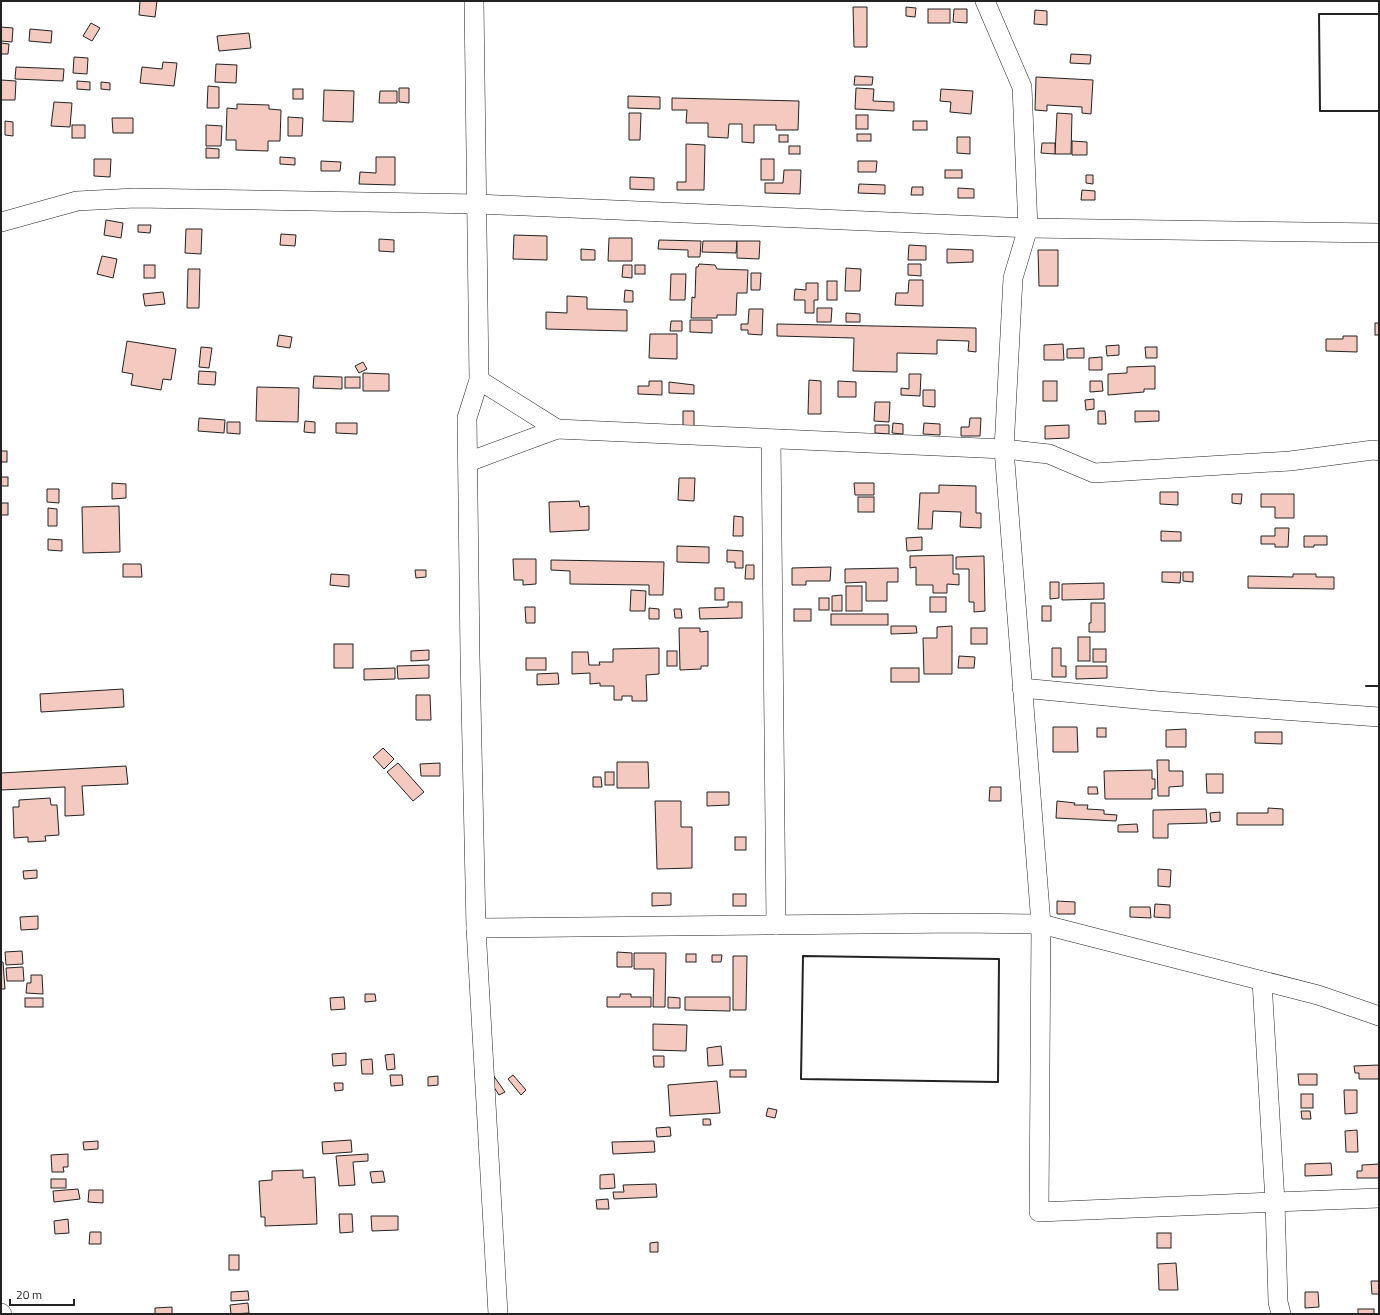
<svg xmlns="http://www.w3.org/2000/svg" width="1380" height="1315" viewBox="0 0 1380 1315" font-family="'Titillium Web',sans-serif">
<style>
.building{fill:#f3c9c0;stroke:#222}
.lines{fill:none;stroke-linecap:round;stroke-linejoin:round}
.minor-casing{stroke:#222;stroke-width:20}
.minor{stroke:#fff;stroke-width:19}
.wall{stroke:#222;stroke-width:2}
</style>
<rect width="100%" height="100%" fill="#fff"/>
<g class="building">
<path d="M140,1h17l-2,16 -16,-2z"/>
<path d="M853,7h14v40h-13z"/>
<path d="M906,7l10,1 -1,9 -9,-1z"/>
<rect x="928" y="9" width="22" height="14"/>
<path d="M954,9h13v14l-14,-1z"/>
<path d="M1035,10l12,1v14l-13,-1z"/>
<path d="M91,23l9,5 -8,13 -9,-5z"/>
<path d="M1,27l12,1 -1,14 -11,-1z"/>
<path d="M30,29l22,2 -1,12 -22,-2z"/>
<path d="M249,33l2,15 -32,3 -2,-15z"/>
<path d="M1,43l8,1 -1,10h-7z"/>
<path d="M1071,54l20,1 -1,9 -20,-1z"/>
<path d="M74,57l14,1 -1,16 -14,-1z"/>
<path d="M163,62l14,1 -3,23 -34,-3 2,-16 20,2z"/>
<path d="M216,64l21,1 -1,18 -21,-1z"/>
<path d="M16,67l48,2 -1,12 -48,-2z"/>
<path d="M855,76l18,1 -1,8h-18z"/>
<path d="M1036,77l57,3 -2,34 -9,-1v-6l-35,-2v6l-12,-1z"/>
<path d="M1,80l15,1 -1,19h-14z"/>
<path d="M77,81l13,1v8l-13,-1z"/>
<path d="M101,82l9,1v7l-9,-1z"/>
<path d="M208,86l11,1v21h-12z"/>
<path d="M399,88h10v15l-10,-1z"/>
<path d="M856,88l18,1 -1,12 21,1v9l-39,-2z"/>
<rect x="293" y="89" width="10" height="10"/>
<path d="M941,89l32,2 -2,23 -21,-2 1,-10 -11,-1z"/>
<path d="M324,90l30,1 -1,31 -30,-1z"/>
<path d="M380,91h17v12h-18z"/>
<path d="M628,96l32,1v12l-32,-1z"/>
<path d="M672,98l127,3 -1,29h-22v-5h-22v18l-12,-1v-18h-13l-1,14 -20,-1v-14h-22l1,-13h-15z"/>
<path d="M54,102l18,1 -2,24 -19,-1z"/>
<path d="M237,104l32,1v4l12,1 -1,31h-12v10l-32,-1v-10h-10l1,-32 10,1z"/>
<path d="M629,113h12l-1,27h-11z"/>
<path d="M1057,113l15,1 -1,40h-16z"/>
<rect x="856" y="115" width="12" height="14"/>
<path d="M288,117l15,1 -1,18h-14z"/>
<path d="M112,118h21v15h-20z"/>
<path d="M5,121l8,1v14l-8,-1z"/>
<rect x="913" y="121" width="14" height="9"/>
<rect x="72" y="125" width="13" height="13"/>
<path d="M206,125l16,1 -1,20h-15z"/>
<rect x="857" y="134" width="14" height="7"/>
<rect x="779" y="135" width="9" height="7"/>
<path d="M957,137h13v17l-13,-1z"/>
<path d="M1072,141l15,1v13h-15z"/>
<path d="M1042,143h13v11l-14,-1z"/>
<path d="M686,144l19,1 -1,45h-27v-8h9z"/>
<rect x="789" y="146" width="11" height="8"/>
<path d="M206,148l13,1v9h-13z"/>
<path d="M280,157l15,1v7l-15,-1z"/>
<path d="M376,157h19v28l-36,-1 1,-12 16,1z"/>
<path d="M94,159h17l-1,18 -16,-1z"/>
<rect x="761" y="159" width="13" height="21"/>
<path d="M321,161l20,1 -1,9h-19z"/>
<path d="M858,161h19l-1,11h-18z"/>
<path d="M784,170h17l-1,24 -35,-1v-10h18z"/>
<rect x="945" y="170" width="17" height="8"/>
<path d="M1086,175h7v9l-7,-1z"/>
<path d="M630,177l24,1v12l-24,-1z"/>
<path d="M859,184l26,1v9l-27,-1z"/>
<path d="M912,187h11v8h-12z"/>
<path d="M958,188l16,1v9h-16z"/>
<path d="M1082,190l13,1v9h-14z"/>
<path d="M106,220l17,3 -2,15 -17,-3z"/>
<path d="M138,225h13l-1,8 -12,-1z"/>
<path d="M186,229h16l-1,25 -16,-1z"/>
<path d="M281,234l15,1 -1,11 -15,-1z"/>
<path d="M514,235l33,1v24l-34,-1z"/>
<path d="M609,238h23v23h-24z"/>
<path d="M379,239l15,1v12l-15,-1z"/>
<path d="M659,240l42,1 -1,16h-12v-7l-30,-1z"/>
<path d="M703,241h34l-1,12 -34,-1z"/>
<path d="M737,241h23l-1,18 -22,-1z"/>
<path d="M909,245l17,1v14h-18z"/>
<path d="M581,249l14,1v10h-14z"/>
<path d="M947,249l26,1v12l-26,1z"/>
<path d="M1038,250h20v36h-19z"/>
<path d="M102,256l15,3 -4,19 -16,-4z"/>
<path d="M699,264l16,1 2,4 31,1 -1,23h-10l-1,22h-19v3h-26l1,-21 3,1 1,-31h2z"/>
<path d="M908,264h13v12l-13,-1z"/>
<rect x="144" y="265" width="11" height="13"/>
<path d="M623,265h9v13l-10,-1z"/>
<rect x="635" y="265" width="10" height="9"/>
<path d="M846,268l15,1 -1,22h-15z"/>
<path d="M188,269h12l-1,39h-12z"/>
<path d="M751,273h10l-1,17h-9z"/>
<path d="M671,274h15l-1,26h-15z"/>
<path d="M909,280h14v26l-28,-1 1,-12h12z"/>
<rect x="827" y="281" width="10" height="19"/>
<path d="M806,283h12v17h-4v13h-9v-13h-11l1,-11 11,1z"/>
<path d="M625,290l8,1v11h-9z"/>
<path d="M163,292l2,12 -20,2 -2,-12z"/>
<path d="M567,296l20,1v12l40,1v21l-81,-2v-17l21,1z"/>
<path d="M817,308h15l-1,14h-14z"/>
<path d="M749,309h14l-1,26 -14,-1v-4h-7v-6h7z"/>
<path d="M846,313l14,1v8h-14z"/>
<path d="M690,320h22v13l-22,-1z"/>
<path d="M671,321h11v10h-12z"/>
<rect x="1375" y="323" width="4" height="12"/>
<path d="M777,324l199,4v24l-8,-1 1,-10 -32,-1v14l-40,-1v19l-44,-1 1,-33 -77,-2z"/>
<path d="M650,334h27v25l-28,-1z"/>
<path d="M279,335l13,2 -2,11 -13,-2z"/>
<path d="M1343,336h14v16l-31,-1v-12h17z"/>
<path d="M127,341l49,8 -5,31 -8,-1 -2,11 -30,-5 2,-11 -11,-2z"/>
<path d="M1063,344l1,16h-20v-15z"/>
<path d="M1119,345v10l-12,1 -1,-10z"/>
<path d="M201,347l11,1 -3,20 -10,-1z"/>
<path d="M1145,347h12v11h-11z"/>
<path d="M1084,348v10h-17v-9z"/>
<path d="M1102,357v13h-13v-12z"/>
<path d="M363,362l4,7 -8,4 -4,-7z"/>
<path d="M1155,366v23h-11v3l-36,3v-21l19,-1v-6z"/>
<path d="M199,371l17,1 -1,13 -17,-1z"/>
<path d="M363,373l26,1v17h-26z"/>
<path d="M909,374h12l-1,22 -19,-1v-7l8,1z"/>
<path d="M314,376l28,1v12l-29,-1z"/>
<rect x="345" y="377" width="15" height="11"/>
<path d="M809,380l12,1v33h-13z"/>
<path d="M649,381h13v14l-24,-1v-8h11z"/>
<path d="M838,381l18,1v15h-18z"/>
<rect x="1043" y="381" width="14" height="20"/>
<path d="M1090,381h12l1,10 -13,1z"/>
<path d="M669,382l25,3v9l-25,-1z"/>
<path d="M257,387l42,1 -1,34 -42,-1z"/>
<path d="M923,390h12v17l-12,-1z"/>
<path d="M1094,399v10l-8,1 -1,-10z"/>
<path d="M875,402h15l-1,20 -15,-1z"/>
<path d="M683,411h11v18l-11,-1z"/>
<path d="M1098,411h7l1,13h-8z"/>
<path d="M1135,411h24v10l-24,1z"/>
<path d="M199,418l26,2 -1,13 -26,-2z"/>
<path d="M970,418h11l-1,18h-19v-9h8z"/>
<path d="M305,421l10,1v11l-11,-1z"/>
<path d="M227,422h13v12l-13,-1z"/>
<path d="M336,423h21v11l-21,-1z"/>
<path d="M893,423l10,1v10l-11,-1z"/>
<path d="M924,423l16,1v11l-17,-1z"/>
<path d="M875,425h14v9l-14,-1z"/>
<path d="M1069,425v13l-24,1v-13z"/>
<rect x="1" y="451" width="6" height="11"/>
<rect x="1" y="477" width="7" height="9"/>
<path d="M679,478h16l-1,23 -16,-1z"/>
<path d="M112,483l14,1v14l-14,1z"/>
<path d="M854,483h20v12h-19z"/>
<path d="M939,485l37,1v27h5v15l-21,-1 1,-15 -28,-1 -1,18h-14l2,-36h19z"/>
<path d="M47,489h12v14l-12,-1z"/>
<path d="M1160,492h18v13l-18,-1z"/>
<path d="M1232,494h10l-1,10 -9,-1z"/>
<path d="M1261,494h33v24h-19v-11h-14z"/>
<rect x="858" y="497" width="16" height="15"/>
<path d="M579,501l1,6 9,-1v24l-39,2 -1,-30z"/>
<rect x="1" y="503" width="7" height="12"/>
<path d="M119,506l1,46 -37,1 -1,-46z"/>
<path d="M48,508l9,1v17h-9z"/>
<path d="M734,516l9,1v19h-10z"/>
<path d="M1275,528h14l-1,19h-13v-3h-14v-8h14z"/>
<path d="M1161,531l20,1v9h-20z"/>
<path d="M1304,536h23v9h-13v2h-10z"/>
<path d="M922,537v13l-15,1 -1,-13z"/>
<path d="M48,539l14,1v11l-14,-1z"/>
<path d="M677,546l32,1v16l-32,-1z"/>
<path d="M727,550l16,1v17h-8v-6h-8z"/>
<path d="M953,555v19h6v11l-12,-1v9h-14v-8h-17v-18l-6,1v-12z"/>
<path d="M984,556l1,55 -11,1v-10h-5v-33h-13v-12z"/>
<path d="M513,559h23v25l-13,1v-5h-9z"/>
<path d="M551,560l113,2 -1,33h-14v-10l-79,-1v-13l-19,-1z"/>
<path d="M123,564h18l1,13h-19z"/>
<path d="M746,565h8v14h-9z"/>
<path d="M831,567l-1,14h-24v4h-14v-17z"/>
<path d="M898,568v14h-11v19h-21v-19l-21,1v-14z"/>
<path d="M415,570h11v7l-10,1z"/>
<path d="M1162,572h19l-1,11 -18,-1z"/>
<path d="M1183,572h10v10l-10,-1z"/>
<path d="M331,574l18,1v12l-19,-2z"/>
<path d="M1293,574h23v3h18v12l-86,-1v-12l45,1z"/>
<path d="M1050,582h9v16l-9,1z"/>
<path d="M1104,583v16l-42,1v-16z"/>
<rect x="846" y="586" width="16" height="25"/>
<rect x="715" y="588" width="9" height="12"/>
<path d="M631,590l15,1 -1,20h-15z"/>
<path d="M842,595v16h-10v-15z"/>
<rect x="930" y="597" width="16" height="15"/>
<rect x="819" y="598" width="10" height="12"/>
<path d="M728,602h14v16l-42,1 -1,-11 29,-1z"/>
<path d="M1091,603h14v29h-16v-9h2z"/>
<rect x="1042" y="606" width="9" height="15"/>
<path d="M525,607h10v16h-9z"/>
<path d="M649,608l10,1v10h-10z"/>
<path d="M674,609h7l1,9h-7z"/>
<rect x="794" y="609" width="17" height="12"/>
<rect x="831" y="614" width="57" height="11"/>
<path d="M891,626h25l1,7 -26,1z"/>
<path d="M952,626v48h-28l-1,-36h14v-11z"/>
<path d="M679,628h21v4l8,-1v35h-7v3l-21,1z"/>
<rect x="971" y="628" width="16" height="16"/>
<rect x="1078" y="637" width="12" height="24"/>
<rect x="334" y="644" width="19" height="24"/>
<path d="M659,648v26l-13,1 1,26h-15v-5h-10v4h-8v-14h-14v-3l-10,1v-11l-18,1v-22h16l1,13h11l-1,-3h14v-13z"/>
<path d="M1052,648h9v18h5v11h-14z"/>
<rect x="1093" y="649" width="13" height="13"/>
<path d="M429,650v10l-18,1v-10z"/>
<rect x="667" y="651" width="10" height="15"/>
<path d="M959,656l16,1 -1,11h-16z"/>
<rect x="526" y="658" width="20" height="12"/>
<path d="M429,665v13l-31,1 -1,-13z"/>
<path d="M1076,666h31v12l-31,1z"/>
<path d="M395,668v11l-31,1v-11z"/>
<rect x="891" y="668" width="28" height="14"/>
<path d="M558,673l1,11 -22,1v-11z"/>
<path d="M123,689l1,18 -83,5 -1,-18z"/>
<path d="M416,695h14l1,25h-15z"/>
<path d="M1053,727h24l1,25h-25z"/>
<rect x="1097" y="728" width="9" height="9"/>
<path d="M1186,729v18h-20v-17z"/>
<path d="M1255,732h27v12l-27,-1z"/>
<path d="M383,748l11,11 -10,10 -11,-12z"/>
<path d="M1157,760h12v11h14v15l-14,1v9h-11z"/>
<path d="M617,762h31l1,26h-32z"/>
<path d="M398,763l26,29 -11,9 -26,-29z"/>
<path d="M440,763v13h-19l-1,-12z"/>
<path d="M126,766l2,18 -46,2 2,29 -19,1v-29l-64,3v-17z"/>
<path d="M1152,770v9h3v10h-3v10h-47l-1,-28z"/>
<rect x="605" y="772" width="9" height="13"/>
<path d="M1206,774h17v19h-16z"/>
<path d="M593,777h8l1,10h-9z"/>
<path d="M990,787h11v14h-12z"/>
<path d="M1088,787h9l1,7h-10z"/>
<path d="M707,792h22v13l-22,1z"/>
<path d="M50,798l1,7h6l2,30 -14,1 1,5 -18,1v-5l-14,1 -1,-31h6v-7z"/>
<path d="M655,801h26v26h11v41l-35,1z"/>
<path d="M1057,801l18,2 -1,2h14l-1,4 17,1v4l13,1 -1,6 -60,-3z"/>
<path d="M1268,808l15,1v16h-46v-12h31z"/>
<path d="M1206,809l1,14 -39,1v14h-15v-28z"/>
<path d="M1220,812v9l-9,1 -1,-9z"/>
<path d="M1137,824l1,8h-20v-7z"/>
<rect x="735" y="837" width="11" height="13"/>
<path d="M1158,869l13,1 -1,17 -12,-1z"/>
<path d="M37,870v8l-13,1 -1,-8z"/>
<path d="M652,893h19v12l-19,1z"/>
<rect x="733" y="894" width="13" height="12"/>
<path d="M1057,901l18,1v12h-18z"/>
<path d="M1155,904l15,1v13l-16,-1z"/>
<path d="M1130,907h20l1,11 -21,-1z"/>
<path d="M38,916v13l-17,1 -1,-13z"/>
<path d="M22,951l1,13 -17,1 -1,-13z"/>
<path d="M617,952l15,1v14h-15z"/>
<path d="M634,953h32l-1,54h-12l1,-38h-20z"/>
<rect x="686" y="954" width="10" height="8"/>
<path d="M712,955h10l-1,7h-9z"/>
<path d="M733,956h14l-1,54h-13z"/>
<path d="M1,962h2l2,27h-4z"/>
<path d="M23,967l1,14h-17l-1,-13z"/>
<path d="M31,975h11l1,19 -17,-1 1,-10h4z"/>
<path d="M365,994h10l1,7 -11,1z"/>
<path d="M620,994h11v3h20v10h-44v-10h13z"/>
<path d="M344,997l1,12 -14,1 -1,-12z"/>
<path d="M668,997l12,1v10h-12z"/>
<path d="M685,997h45v14l-45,-1z"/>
<rect x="25" y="998" width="18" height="9"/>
<path d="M653,1024l34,1 -1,26 -33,-1z"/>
<path d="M721,1046l2,19 -15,1 -1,-18z"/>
<path d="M346,1053v12l-13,1 -1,-12z"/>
<path d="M394,1054l1,15 -8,1 -2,-15z"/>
<path d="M653,1056h11v11h-10z"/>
<path d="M372,1059l1,15h-11l-1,-14z"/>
<path d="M1379,1065v14h-20v-6h-4l-1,-7z"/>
<rect x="730" y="1070" width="16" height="7"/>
<path d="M1298,1074h19v11h-18z"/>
<path d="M390,1075h12l1,10 -12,1z"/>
<path d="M493,1075l12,17 -6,3 -11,-17z"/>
<path d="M513,1075l13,15 -5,5 -13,-16z"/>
<path d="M438,1076v9l-10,1v-9z"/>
<path d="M717,1081l3,32 -50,3 -2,-31z"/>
<path d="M334,1083h9v7l-8,1z"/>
<path d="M1344,1090h13v23l-12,1z"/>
<rect x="1301" y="1094" width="12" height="14"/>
<path d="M768,1108l9,2 -2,8 -9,-2z"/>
<path d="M1301,1111h9l1,8h-9z"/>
<path d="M703,1119h7l1,6h-8z"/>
<path d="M670,1127l1,9 -14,1 -1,-9z"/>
<path d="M1357,1130l1,22h-12l-1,-21z"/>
<path d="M351,1140l1,12 -29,2 -1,-12z"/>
<path d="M98,1141v8l-14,1 -1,-8z"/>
<path d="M654,1141l1,11 -42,2 -1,-12z"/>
<path d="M68,1154v13h-5l1,5h-12l-1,-17z"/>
<path d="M368,1154v7l-15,1 2,23 -16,1 -3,-30z"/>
<path d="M1331,1163l1,12 -27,1v-12z"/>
<path d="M1379,1164v14h-22v-7h5v-6z"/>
<path d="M303,1170v8l12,-1 2,47 -52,2v-9h-4l-2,-36 13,-1v-9z"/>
<path d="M383,1171l2,11 -13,1 -2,-11z"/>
<path d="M614,1174l1,14 -15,1v-14z"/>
<rect x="51" y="1179" width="15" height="9"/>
<path d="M656,1184l1,13 -43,2 -1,-7h11l-1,-7z"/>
<path d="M78,1189l2,10 -26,3 -1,-11z"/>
<path d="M89,1190h14v13l-15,-1z"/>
<path d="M608,1199l1,10h-12l-1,-9z"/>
<path d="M339,1214h13l1,18 -13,1z"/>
<path d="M371,1216h27v14l-26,1z"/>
<path d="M68,1219l1,14 -14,1 -1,-13z"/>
<path d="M90,1232h11v12h-12z"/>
<rect x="1157" y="1233" width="14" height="15"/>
<path d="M658,1242v10h-8v-9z"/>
<rect x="229" y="1255" width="10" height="15"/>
<path d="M1176,1263l2,27h-19l-1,-26z"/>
<path d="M1371,1281h8v13h-7z"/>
<path d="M248,1291l1,9 -18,1v-9z"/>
<path d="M1305,1292h13l1,15 -14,1z"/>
<path d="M248,1303l1,10 -18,1 -1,-9z"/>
<path d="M172,1307v7h-17v-6z"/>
<rect x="1358" y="1309" width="16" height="5"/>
</g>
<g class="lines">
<g class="minor-casing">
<g id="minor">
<path d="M474,1l5,379 -12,38 3,238 6,272 22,386"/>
<path d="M985,1l37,86 6,141 -15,50 -9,171 37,475 -2,288 236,-10 3,100 3,12"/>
<path d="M1,222l76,-21 58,-3 343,6 550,24 351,5"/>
<path d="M479,380l78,49"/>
<path d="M771,439l5,486"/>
<path d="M468,462l89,-33 447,20 45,5 45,19 196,-12 83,-11 6,1"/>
<path d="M1022,688l136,13 221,16"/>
<path d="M476,928l485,-5 80,1 277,71 61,21"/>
<path d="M1262,981l13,221 104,-4"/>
<path d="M1,1313l1,1"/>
</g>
</g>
<use href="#minor" class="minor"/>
<g class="wall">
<path d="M1379,14h-60l1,97h59"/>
<path d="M1366,686h13"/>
<path d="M803,956l196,3 -1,123 -197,-3z"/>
</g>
</g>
<rect width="1380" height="1315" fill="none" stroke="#222222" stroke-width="4"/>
<path d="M10 1299v6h64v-6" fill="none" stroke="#222222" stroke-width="2"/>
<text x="16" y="1299" font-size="12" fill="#222222" stroke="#ffffff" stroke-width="3" paint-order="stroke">20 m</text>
</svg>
